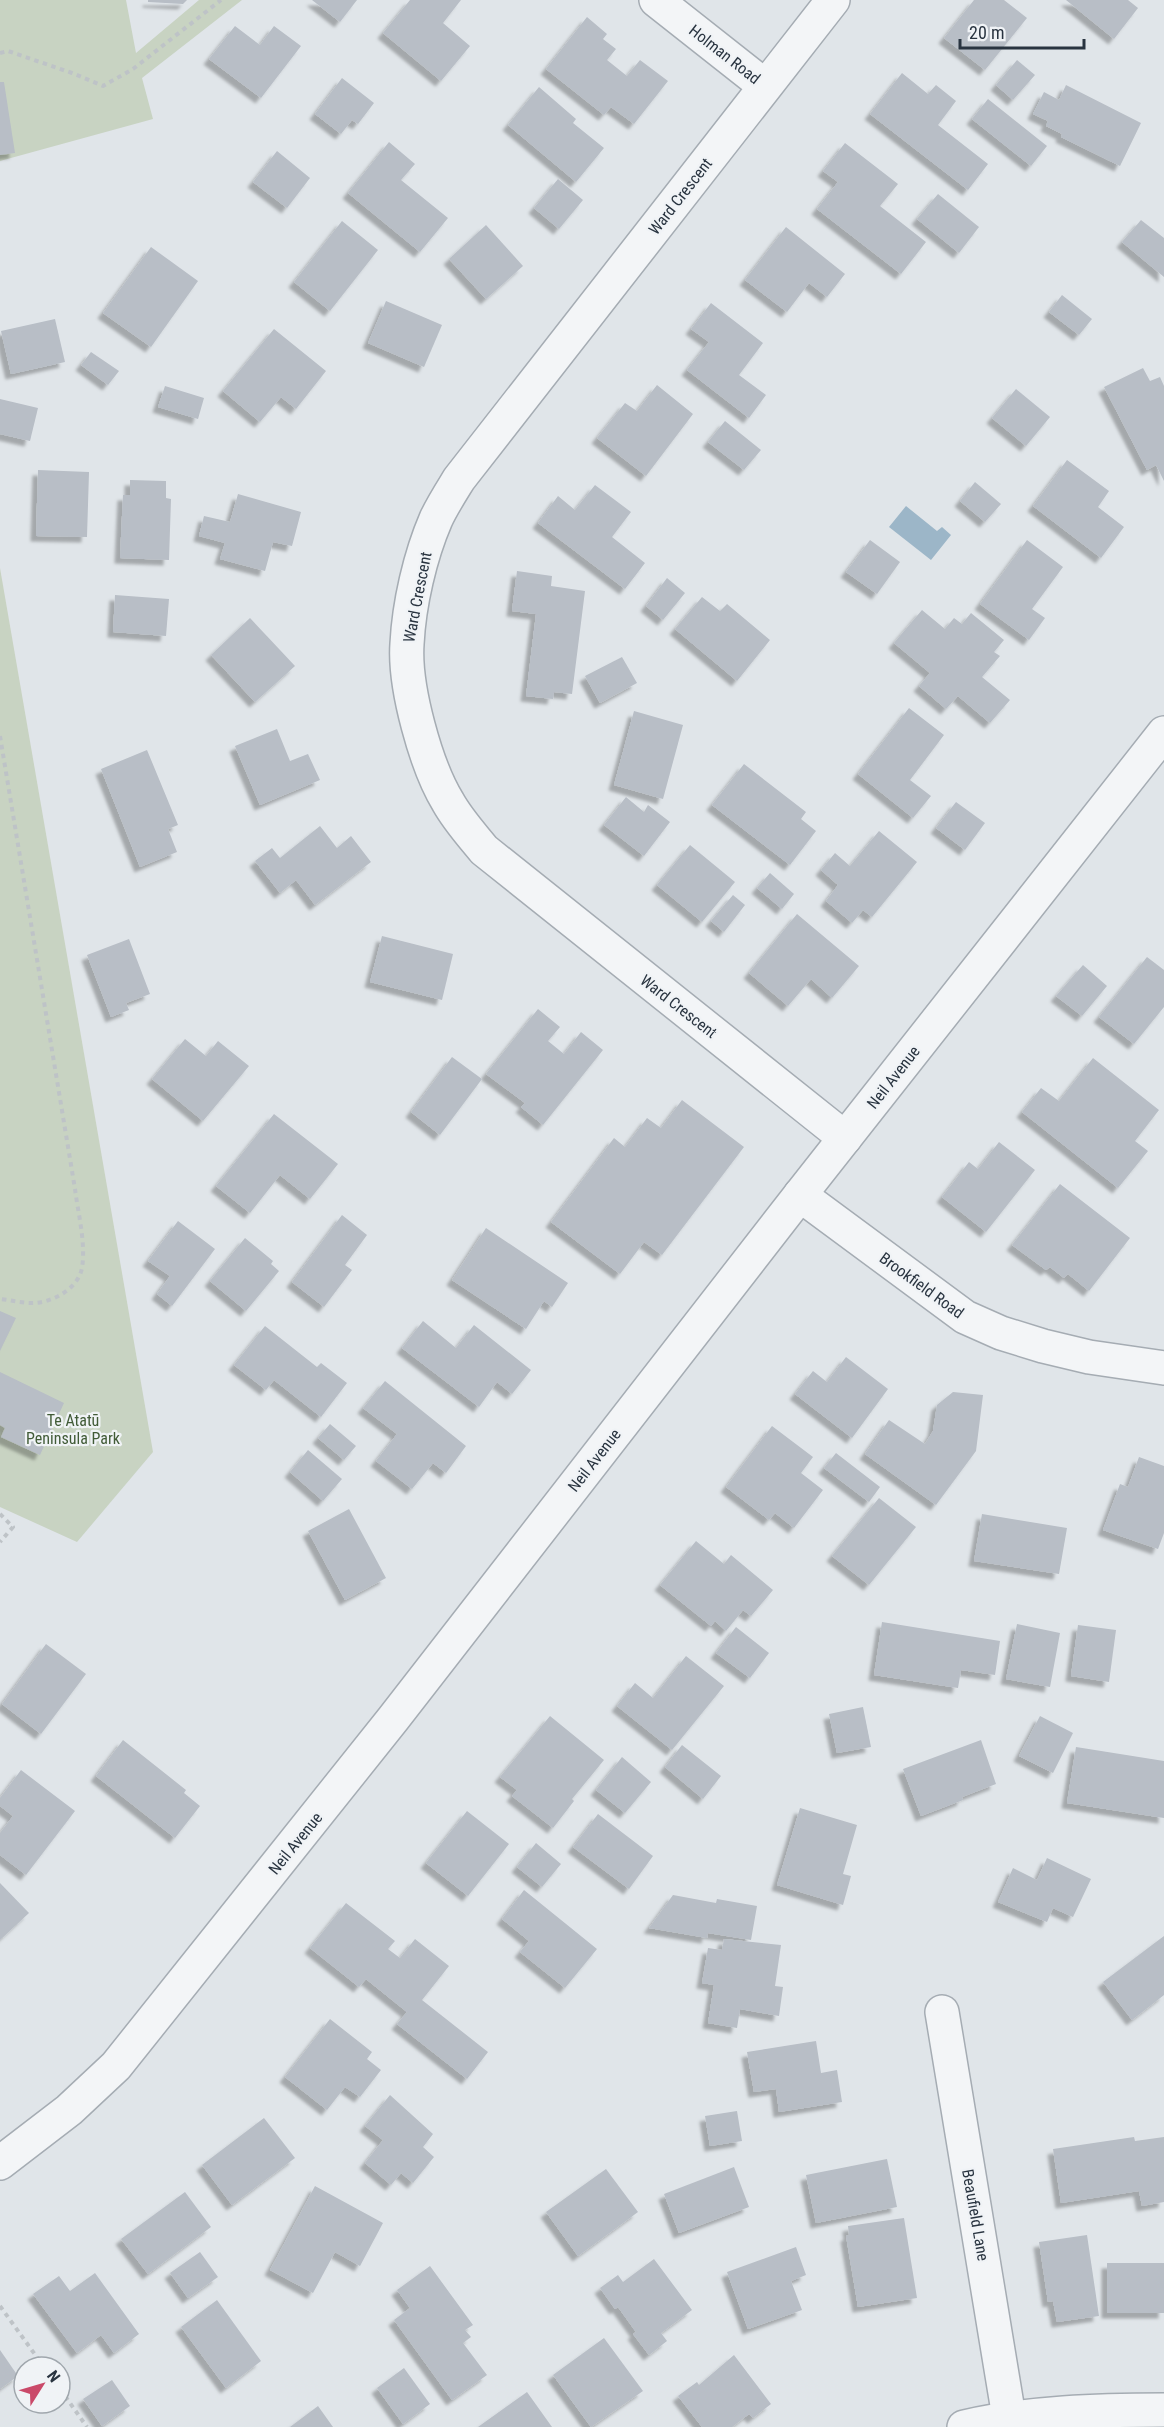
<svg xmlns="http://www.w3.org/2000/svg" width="1164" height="2427" viewBox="0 0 1164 2427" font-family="'Roboto Condensed',sans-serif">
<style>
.green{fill:#c8d3c2}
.water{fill:#9cb6c8}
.building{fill:#b8bec6;filter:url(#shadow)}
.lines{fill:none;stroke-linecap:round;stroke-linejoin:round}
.street-casing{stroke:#a5acb3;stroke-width:36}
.path{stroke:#bec3c7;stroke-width:4;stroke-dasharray:4.5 4.5;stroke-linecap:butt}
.street{stroke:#f3f5f7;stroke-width:33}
.labels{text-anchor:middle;stroke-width:4.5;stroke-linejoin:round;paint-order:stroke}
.street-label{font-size:16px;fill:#293440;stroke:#f0f3f6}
.park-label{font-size:16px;fill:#415b37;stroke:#f0f3f6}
</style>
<defs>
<filter id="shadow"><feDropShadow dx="-5.5" dy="5.5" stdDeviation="1.5" flood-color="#0004"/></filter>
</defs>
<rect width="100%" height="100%" fill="#e0e5e9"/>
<g class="green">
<path d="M0,0h126l10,53 63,-53h43l-100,78 11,41 -153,42z"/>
<path d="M0,568l153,884 -76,90 -77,-35z"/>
</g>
<path class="water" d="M906,506l31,25 5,-4 9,8 -20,25 -42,-33z"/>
<g class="building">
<path d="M148,0h39l-4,4 -35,-2z"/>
<path d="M312,0h45l-17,22z"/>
<path d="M410,0h51l-18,23 27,23 -29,35 -58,-48z"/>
<path d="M974,0h30l23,18 -42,52 -41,-32z"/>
<path d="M1066,0h62l10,8 -24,31z"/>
<path d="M587,17l20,17 -4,5 13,10 -9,11 20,16 13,-16 28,21 -34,43 -23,-17 -7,8 -58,-46z"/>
<path d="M235,26l25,19 14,-19 27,20 -40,52 -52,-39z"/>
<path d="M1017,60l18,15 -22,25 -17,-15z"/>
<path d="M902,73l26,21 8,-9 20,16 -18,24 50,39 -20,26 -98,-76z"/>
<path d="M342,78l32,25 -16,21 -6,-4 -11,14 -26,-20z"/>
<path d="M0,82h4l11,71 -15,2z"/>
<path d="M1066,85l75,38 -21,43 -59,-29 1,-3 -16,-8 2,-5 -15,-7 11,-22 15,8z"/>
<path d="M539,87l37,32 -3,4 31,25 -28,34 -68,-57z"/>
<path d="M988,99l59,47 -16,20 -59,-47z"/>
<path d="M389,142l26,22 -14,16 47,38 -28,34 -72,-59z"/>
<path d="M845,143l53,41 -18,22 46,36 -25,32 -84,-65 21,-27 -15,-11z"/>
<path d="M277,151l33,27 -23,30 -34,-26z"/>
<path d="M558,179l25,21 -24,29 -25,-21z"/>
<path d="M938,194l41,33 -20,26 -42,-34z"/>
<path d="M1141,220l23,18v39l-42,-35z"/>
<path d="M342,221l36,29 -48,61 -36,-29z"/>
<path d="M486,225l37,41 -37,33 -37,-40z"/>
<path d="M786,227l59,47 -18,23 -18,-14 -22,29 -42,-32z"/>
<path d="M151,247l47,34 -47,66 -48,-34z"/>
<path d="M1062,295l30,24 -13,16 -30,-23z"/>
<path d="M386,301l56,24 -18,42 -56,-24z"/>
<path d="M711,303l52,40 -24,32 27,20 -17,23 -62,-48 22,-28 -18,-13z"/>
<path d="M55,319l10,43 -54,12 -10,-43z"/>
<path d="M274,329l52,42 -30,38 -15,-12 -21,25 -37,-31z"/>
<path d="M91,352l28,19 -11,14 -27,-20z"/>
<path d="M1143,368l7,13 10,-4 4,9v95l-8,-16 -9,5 -43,-83z"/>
<path d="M657,385l36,29 -47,62 -49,-38 28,-35 12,8z"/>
<path d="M165,386l39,12 -6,21 -40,-12z"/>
<path d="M1016,389l34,28 -24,29 -34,-28z"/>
<path d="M0,399l38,9 -8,33 -30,-7z"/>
<path d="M725,421l36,29 -17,20 -36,-28z"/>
<path d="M1067,460l42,31 -11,16 26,20 -23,31 -68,-52z"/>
<path d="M38,470l51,2 -2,65 -51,-1z"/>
<path d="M130,480l36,1v17l5,1 -2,61 -49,-2 3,-63h7z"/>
<path d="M975,482l26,22 -16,18 -25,-21z"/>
<path d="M595,485l36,27 -19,25 33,26 -20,26 -87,-66 20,-27 17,14z"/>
<path d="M238,494l63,18 -9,34 -19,-4 -8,29 -45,-12 5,-16 -26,-7 5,-20 26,6z"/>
<path d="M870,540l30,22 -23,32 -31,-22z"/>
<path d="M1027,540l36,27 -31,42 13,9 -16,22 -49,-36z"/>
<path d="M517,571l35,5 -1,10 34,5 -13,103 -18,-2 -1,7 -27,-3 10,-82 -24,-3z"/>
<path d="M667,578l18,15 -22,27 -17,-14z"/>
<path d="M115,595l54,4 -3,37 -53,-4z"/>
<path d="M702,597l18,14 7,-7 43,36 -33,41 -62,-52z"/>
<path d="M922,610l23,19 9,-11 8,6 9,-11 33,27 -10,12 6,4 -18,21 28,23 -20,23 -32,-27 -12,13 -27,-23 11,-13 -36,-30z"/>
<path d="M250,618l45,48 -40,36 -44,-47z"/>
<path d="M622,657l15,26 -37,20 -15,-27z"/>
<path d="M909,708l35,27 -34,45 21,16 -18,22 -55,-44z"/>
<path d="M634,711l49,14 -20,74 -49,-14z"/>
<path d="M277,729l13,32 18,-7 12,26 -60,25 -25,-59z"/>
<path d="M147,750l31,75 -10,4 9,23 -37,15 -39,-98z"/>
<path d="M744,764l62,48 -5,7 15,12 -26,34 -78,-60z"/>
<path d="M626,797l18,15 4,-7 22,17 -26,34 -40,-31z"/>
<path d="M956,802l29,21 -20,27 -29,-22z"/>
<path d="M320,826l17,22 14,-12 20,26 -56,43 -19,-25 -16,13 -25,-32 17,-13 8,10z"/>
<path d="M879,831l38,31 -45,55 -9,-7 -11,13 -26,-22 12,-16 -17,-15 14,-17 15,13z"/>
<path d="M690,845l45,37 -33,40 -45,-37z"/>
<path d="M770,873l24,21 -12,15 -25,-21z"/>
<path d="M733,895l12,10 -21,27 -13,-11z"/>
<path d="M797,914l62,52 -27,32 -21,-19 -23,27 -39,-33z"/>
<path d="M382,936l71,18 -11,46 -72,-18z"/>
<path d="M129,939l21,55 -24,9 3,7 -18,7 -24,-62z"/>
<path d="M1147,957l17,13v37l-30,37 -35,-27z"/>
<path d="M1083,965l24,21 -25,30 -26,-20z"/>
<path d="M538,1009l22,18 -12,14 16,13 17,-22 22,18 -60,75 -22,-18 4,-4 -39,-29z"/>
<path d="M185,1039l21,17 12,-15 31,25 -46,55 -51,-42z"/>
<path d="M452,1057l30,22 -42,56 -29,-23z"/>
<path d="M1093,1058l66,52 -24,31 13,10 -30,37 -96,-76 19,-24 18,13z"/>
<path d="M682,1100l62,47 -82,108 -18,-13 -24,32 -69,-52 63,-84 11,9 22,-29 14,10z"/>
<path d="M274,1114l64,50 -28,35 -30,-24 -30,38 -34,-27z"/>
<path d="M999,1142l36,28 -49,62 -44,-35 27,-35 9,7z"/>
<path d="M1060,1184l70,54 -41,53 -21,-17 -4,4 -14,-11 -4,3 -34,-25z"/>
<path d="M342,1215l25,20 -22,30 7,5 -28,37 -32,-25z"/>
<path d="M178,1221l37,28 -43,57 -15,-12 13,-18 -22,-15z"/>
<path d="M486,1228l82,55 -16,24 -8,-6 -18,28 -74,-49z"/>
<path d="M245,1238l28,23 -2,3 8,7 -33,40 -36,-30z"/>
<path d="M0,1311l16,7 -16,33z"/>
<path d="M423,1321l33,27 18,-23 57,45 -19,24 -15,-12 -18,25 -77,-59z"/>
<path d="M265,1326l52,41 4,-4 26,20 -26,34 -47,-37 -8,10 -32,-25z"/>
<path d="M846,1357l42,32 -36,49 -57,-44 18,-23 14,11z"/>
<path d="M0,1372l64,31 -24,52 -39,-18 4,-9 -5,-3z"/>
<path d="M385,1381l81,65 -20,27 -13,-10 -21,26 -36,-28 21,-27 -34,-26z"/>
<path d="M953,1392l30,3 -7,56 -40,54 -71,-51 24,-34 36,24 8,-13 4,-26z"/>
<path d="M330,1424l26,22 -12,14 -26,-22z"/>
<path d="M772,1426l41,31 -12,16 22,17 -29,38 -19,-15 -6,7 -43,-33z"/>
<path d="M308,1450l34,29 -19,22 -33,-29z"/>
<path d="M836,1453l44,34 -11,15 -45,-34z"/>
<path d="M1139,1457l25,9v67l-6,16 -55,-19 17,-46 8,3z"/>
<path d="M879,1498l37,29 -47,58 -37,-29z"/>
<path d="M349,1509l37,69 -41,22 -37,-69z"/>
<path d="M982,1514l85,14 -8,46 -85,-13z"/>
<path d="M696,1541l28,23 7,-9 42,35 -22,26 -8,-6 -17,21 -11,-10 -4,5 -51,-41z"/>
<path d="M882,1622l118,19 -5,34 -34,-5 -3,18 -84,-13z"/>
<path d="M1017,1624l43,9 -10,54 -44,-8z"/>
<path d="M1078,1625l38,5 -7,52 -38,-6z"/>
<path d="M736,1627l33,26 -19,25 -34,-25z"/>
<path d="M46,1644l40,30 -45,60 -39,-30z"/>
<path d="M686,1656l38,30 -52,64 -55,-44 18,-23 18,15z"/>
<path d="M863,1707l8,40 -34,6 -8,-39z"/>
<path d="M550,1716l54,44 -32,39 2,2 -21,27 -41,-32 5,-6 -17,-13z"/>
<path d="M1040,1716l33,17 -20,40 -34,-17z"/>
<path d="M123,1740l63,50 -2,3 16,13 -25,32 -79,-62z"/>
<path d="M981,1740l15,44 -34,13 1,3 -42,16 -18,-47z"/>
<path d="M682,1745l39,31 -18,23 -38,-32z"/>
<path d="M1076,1747l88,14v57l-97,-15z"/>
<path d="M622,1757l29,25 -26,31 -29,-23z"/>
<path d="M21,1770l54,41 -49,64 -26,-20v-22l13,-17 -13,-10v-8z"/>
<path d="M800,1808l57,17 -14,49 8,2 -8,29 -66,-20z"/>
<path d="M467,1811l42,33 -41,52 -42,-33z"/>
<path d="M598,1814l55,42 -24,33 -56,-42z"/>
<path d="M536,1843l25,21 -19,23 -25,-20z"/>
<path d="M1047,1858l44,21 -18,38 -20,-9 -6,14 -49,-20 15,-34 24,12z"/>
<path d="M0,1883l29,30 -29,27z"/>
<path d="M524,1890l73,59 -32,39 -45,-36 9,-11 -27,-22z"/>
<path d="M673,1895l43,8 1,-4 40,7 -6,34 -43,-7 -1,5 -58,-10z"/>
<path d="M346,1903l49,38 -7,8 12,9 15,-19 34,27 -27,34 66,52 -21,27 -70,-55 10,-12 -41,-33 -7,8 -49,-39z"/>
<path d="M1164,1936v59l-32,25 -29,-38z"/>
<path d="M724,1939l57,6 -6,41 8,1 -4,29 -39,-7 -3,19 -29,-5 6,-38 -12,-2 6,-35 14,2z"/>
<path d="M330,2019l42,33 -5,7 14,11 -21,27 -15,-10 -18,23 -42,-33z"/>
<path d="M816,2041l5,32 16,-3 5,32 -63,10 -3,-23 -22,3 -7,-40z"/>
<path d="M390,2095l43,39 -10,13 11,10 -21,26 -12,-10 -10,12 -26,-22 18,-23 -18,-14z"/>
<path d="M737,2111l5,30 -32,5 -5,-30z"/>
<path d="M264,2118l31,40 -63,47 -30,-40z"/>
<path d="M1134,2137l1,4 29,-4v65l-22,4 -3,-15 -78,12 -8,-54z"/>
<path d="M887,2159l10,48 -81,16 -10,-48z"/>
<path d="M734,2167l15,40 -70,26 -15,-39z"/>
<path d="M606,2169l32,43 -60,44 -32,-44z"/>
<path d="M315,2186l68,37 -23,43 -25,-14 -22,41 -43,-23z"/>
<path d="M185,2192l26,35 -63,47 -27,-35z"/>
<path d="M904,2218l13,80 -59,9 -12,-71 3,-1 -1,-9z"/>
<path d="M1087,2235l12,81 -42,6 -4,-21 -5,1 -9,-60z"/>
<path d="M796,2247l10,28 -15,6 11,29 -54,19 -21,-57z"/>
<path d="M200,2252l18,25 -30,21 -18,-25z"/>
<path d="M654,2259l38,51 -31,23 6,8 -18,14 -16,-21 3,-2 -18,-25 -3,2 -15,-21 18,-13 5,7z"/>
<rect x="1107" y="2263" width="57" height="50"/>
<path d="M430,2266l43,59 -8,5 6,7 -8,6 24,32 -35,25 -58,-80 16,-12 -13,-18z"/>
<path d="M95,2273l44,61 -25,19 -13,-18 -24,18 -44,-59 26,-18 11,15z"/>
<path d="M217,2300l44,61 -35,27 -45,-61z"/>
<path d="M604,2338l39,53 -52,36 -38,-52z"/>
<path d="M0,2350l18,26 -18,13z"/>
<path d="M734,2355l37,49 -18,14 -4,-4 -17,13h-30l-24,-31 19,-14 2,3z"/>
<path d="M404,2368l26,36 -27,20 -26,-36z"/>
<path d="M112,2380l18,26 -28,20 -19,-27z"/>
<path d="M527,2392l25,35h-74z"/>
<path d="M318,2406l15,21h-43z"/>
</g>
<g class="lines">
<g class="street-casing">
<g id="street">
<path d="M656,0l109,86"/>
<path d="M833,0l-374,479c-8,13 -17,27 -23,40 -16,37 -27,85 -29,125 -3,43 19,122 41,158 10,18 23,32 36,48l361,288"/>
<path d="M800,1195l165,122 36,16 42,13 46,11 75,11"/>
<path d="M942,2012l67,405"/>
<path d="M0,2163l69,-53 47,-44 277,-347 407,-524 364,-462"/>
<path d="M964,2427c67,-15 132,-17 200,-17"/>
</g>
</g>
<g class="path">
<path d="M0,53l8,-2 64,22 31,13 30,-17 88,-69"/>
<path d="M0,736l75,453c3,24 11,54 7,79 -4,21 -30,35 -50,35 -10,0 -21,-3 -32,-4"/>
<path d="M0,1514l13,13 -13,15"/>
<path d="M0,2306l44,61"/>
<path d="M60,2389l27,38"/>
</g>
<use href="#street" class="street"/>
</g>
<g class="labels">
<g class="street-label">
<text transform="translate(725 54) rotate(38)" y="6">Holman Road</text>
<text transform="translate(680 196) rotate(-52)" y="6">Ward Crescent</text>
<text transform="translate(417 597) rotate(-79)" y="6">Ward Crescent</text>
<text transform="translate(679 1006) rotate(38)" y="6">Ward Crescent</text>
<text transform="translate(893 1077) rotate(-52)" y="6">Neil Avenue</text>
<text transform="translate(922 1285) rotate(36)" y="6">Brookfield Road</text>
<text transform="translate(594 1460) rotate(-52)" y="6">Neil Avenue</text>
<text transform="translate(295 1843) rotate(-51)" y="6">Neil Avenue</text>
<text transform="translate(976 2215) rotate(80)" y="6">Beaufield Lane</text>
</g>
<g class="park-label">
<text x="73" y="1426">Te Atatū<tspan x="73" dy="18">Peninsula Park</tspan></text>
</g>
</g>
<g transform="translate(42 2385) rotate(53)"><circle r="28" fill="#f0f3f6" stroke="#a0a7ad" stroke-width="1.5"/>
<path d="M0-4.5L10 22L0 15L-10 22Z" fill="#ca4969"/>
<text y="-9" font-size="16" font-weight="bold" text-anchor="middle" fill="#293440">N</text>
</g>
<path d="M960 39v9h124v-9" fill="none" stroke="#293440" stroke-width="3"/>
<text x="969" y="39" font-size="18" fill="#293440" stroke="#f0f3f6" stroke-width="4.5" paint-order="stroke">20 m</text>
</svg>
